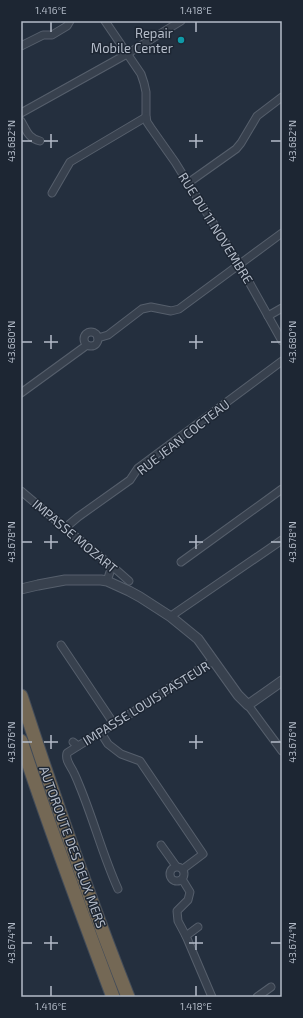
<svg xmlns="http://www.w3.org/2000/svg" width="303" height="1018" viewBox="0 0 303 1018" font-family="'Exo 2',sans-serif">
<style>
.lines{fill:none;stroke-linecap:round;stroke-linejoin:round}
.minor-casing{stroke:#565f6c;stroke-width:9}
.tertiary-casing{stroke:#565f6c;stroke-width:11}
.motorway-casing{stroke:#434c59;stroke-width:15}
.minor{stroke:#38414e;stroke-width:7}
.tertiary{stroke:#38414e;stroke-width:9}
.motorway{stroke:#746855;stroke-width:13}
.ticks{fill:none;stroke:#b4bcc9;stroke-width:1.5}
.culture-dot{fill:#0f9aa8;stroke:#1d2633;stroke-width:1.5}
.labels{text-anchor:middle;stroke-width:3;stroke-linejoin:round;paint-order:stroke}
.poi-label{font-size:13px;fill:#b4bcc9;stroke:#1d2633;text-anchor:end}
.street-label{font-size:13px;fill:#b4bcc9;stroke:#1d2633}
.neatline{fill:none;stroke:#b4bcc9;stroke-width:1.5}
.ticks-label{font-size:10px;text-anchor:middle;fill:#b4bcc9}
</style>
<rect width="100%" height="100%" fill="#242f3e"/>
<g class="lines">
<g class="minor-casing">
<g id="minor">
<path d="M105,21l36,53 3,9 2,9v25l1,5 4,6 24,34 13,21 51,81 43,77"/>
<path d="M21,46l22,-11h9l15,-9 3,-5"/>
<path d="M21,113l106,-59 54,-33"/>
<path d="M21,121c6,10 7,17 19,20"/>
<path d="M188,183l48,-34 5,-6 16,-27 25,-19"/>
<path d="M52,193l18,-31 76,-45"/>
<path d="M268,316l14,-8"/>
<circle cx="91" cy="339" r="7"/>
<path d="M98,338l10,-3 34,-26 9,-2 20,4 8,-2 103,-76"/>
<path d="M21,393l66,-48"/>
<path d="M21,491l44,37 47,38 17,15"/>
<path d="M65,528l13,-11 52,-37 8,-12 144,-107"/>
<path d="M181,562l101,-73"/>
<path d="M107,581l5,-15"/>
<path d="M171,617l3,-3 108,-74"/>
<path d="M61,645l53,79"/>
<path d="M248,705l34,46"/>
<path d="M101,733l7,11 13,10 19,7 63,93 -20,15"/>
<path d="M73,742l5,4c22,-13 42,-26 63,-39 24,-16 47,-33 73,-46"/>
<path d="M78,746l-11,7c-2,8 4,13 7,20 2,4 4,9 6,14 14,34 23,69 38,102"/>
<path d="M161,845l15,21"/>
<circle cx="177" cy="874" r="7"/>
<path d="M182,879l8,13 -2,8 -11,11 1,10 8,15"/>
<path d="M198,927l-12,9 26,61"/>
<path d="M257,997l14,-10"/>
</g>
</g>
<g class="tertiary-casing">
<path id="tertiary" d="M21,589l17,-4 27,-5h36l6,1 22,10 11,6 31,20 27,22 40,56 10,10 34,-24"/>
</g>
<g class="motorway-casing">
<g id="motorway">
<path d="M21,696c33,102 68,202 107,301"/>
<path d="M21,741c28,86 60,171 92,256"/>
</g>
</g>
<use href="#minor" class="minor"/>
<use href="#tertiary" class="tertiary"/>
<use href="#motorway" class="motorway"/>
</g>
<path class="ticks" d="M51,22v10M196,22v10M51,134v14M196,134v14M22,141h10M44,141h14M189,141h14M271,141h10M51,335v14M196,335v14M22,342h10M44,342h14M189,342h14M271,342h10M51,535v14M196,535v14M22,542h10M44,542h14M189,542h14M271,542h10M51,735v14M196,735v14M22,742h10M44,742h14M189,742h14M271,742h10M51,936v14M196,936v14M22,943h10M44,943h14M189,943h14M271,943h10M51,986v10M196,986v10"/>
<circle class="culture-dot" cx="181" cy="40" r="4"/>
<g class="labels">
<g class="poi-label">
<text x="173" y="38">Repair<tspan x="173" dy="15">Mobile Center</tspan></text>
</g>
<g class="street-label">
<text transform="translate(216 228) rotate(58)" y="5">RUE DU 11 NOVEMBRE</text>
<text transform="translate(183 437) rotate(-38)" y="5">RUE JEAN COCTEAU</text>
<text transform="translate(75 536) rotate(40)" y="5">IMPASSE MOZART</text>
<text transform="translate(146 703) rotate(-32)" y="5">IMPASSE LOUIS PASTEUR</text>
<text transform="translate(73 847) rotate(70)" y="5">AUTOROUTE DES DEUX MERS</text>
</g>
</g>
<rect width="303" height="1018" fill="none" stroke="#1d2633" stroke-width="44"/>
<rect x="22" y="22" width="259" height="974" class="neatline"/>
<g class="ticks-label">
<text x="51" y="14">1.416°E</text>
<text x="196" y="14">1.418°E</text>
<text transform="translate(11 141) rotate(-90)" y="4">43.682°N</text>
<text transform="translate(292 141) rotate(-90)" y="4">43.682°N</text>
<text transform="translate(11 342) rotate(-90)" y="4">43.680°N</text>
<text transform="translate(292 342) rotate(-90)" y="4">43.680°N</text>
<text transform="translate(11 542) rotate(-90)" y="4">43.678°N</text>
<text transform="translate(292 542) rotate(-90)" y="4">43.678°N</text>
<text transform="translate(11 742) rotate(-90)" y="4">43.676°N</text>
<text transform="translate(292 742) rotate(-90)" y="4">43.676°N</text>
<text transform="translate(11 943) rotate(-90)" y="4">43.674°N</text>
<text transform="translate(292 943) rotate(-90)" y="4">43.674°N</text>
<text x="51" y="1010">1.416°E</text>
<text x="196" y="1010">1.418°E</text>
</g>
</svg>
